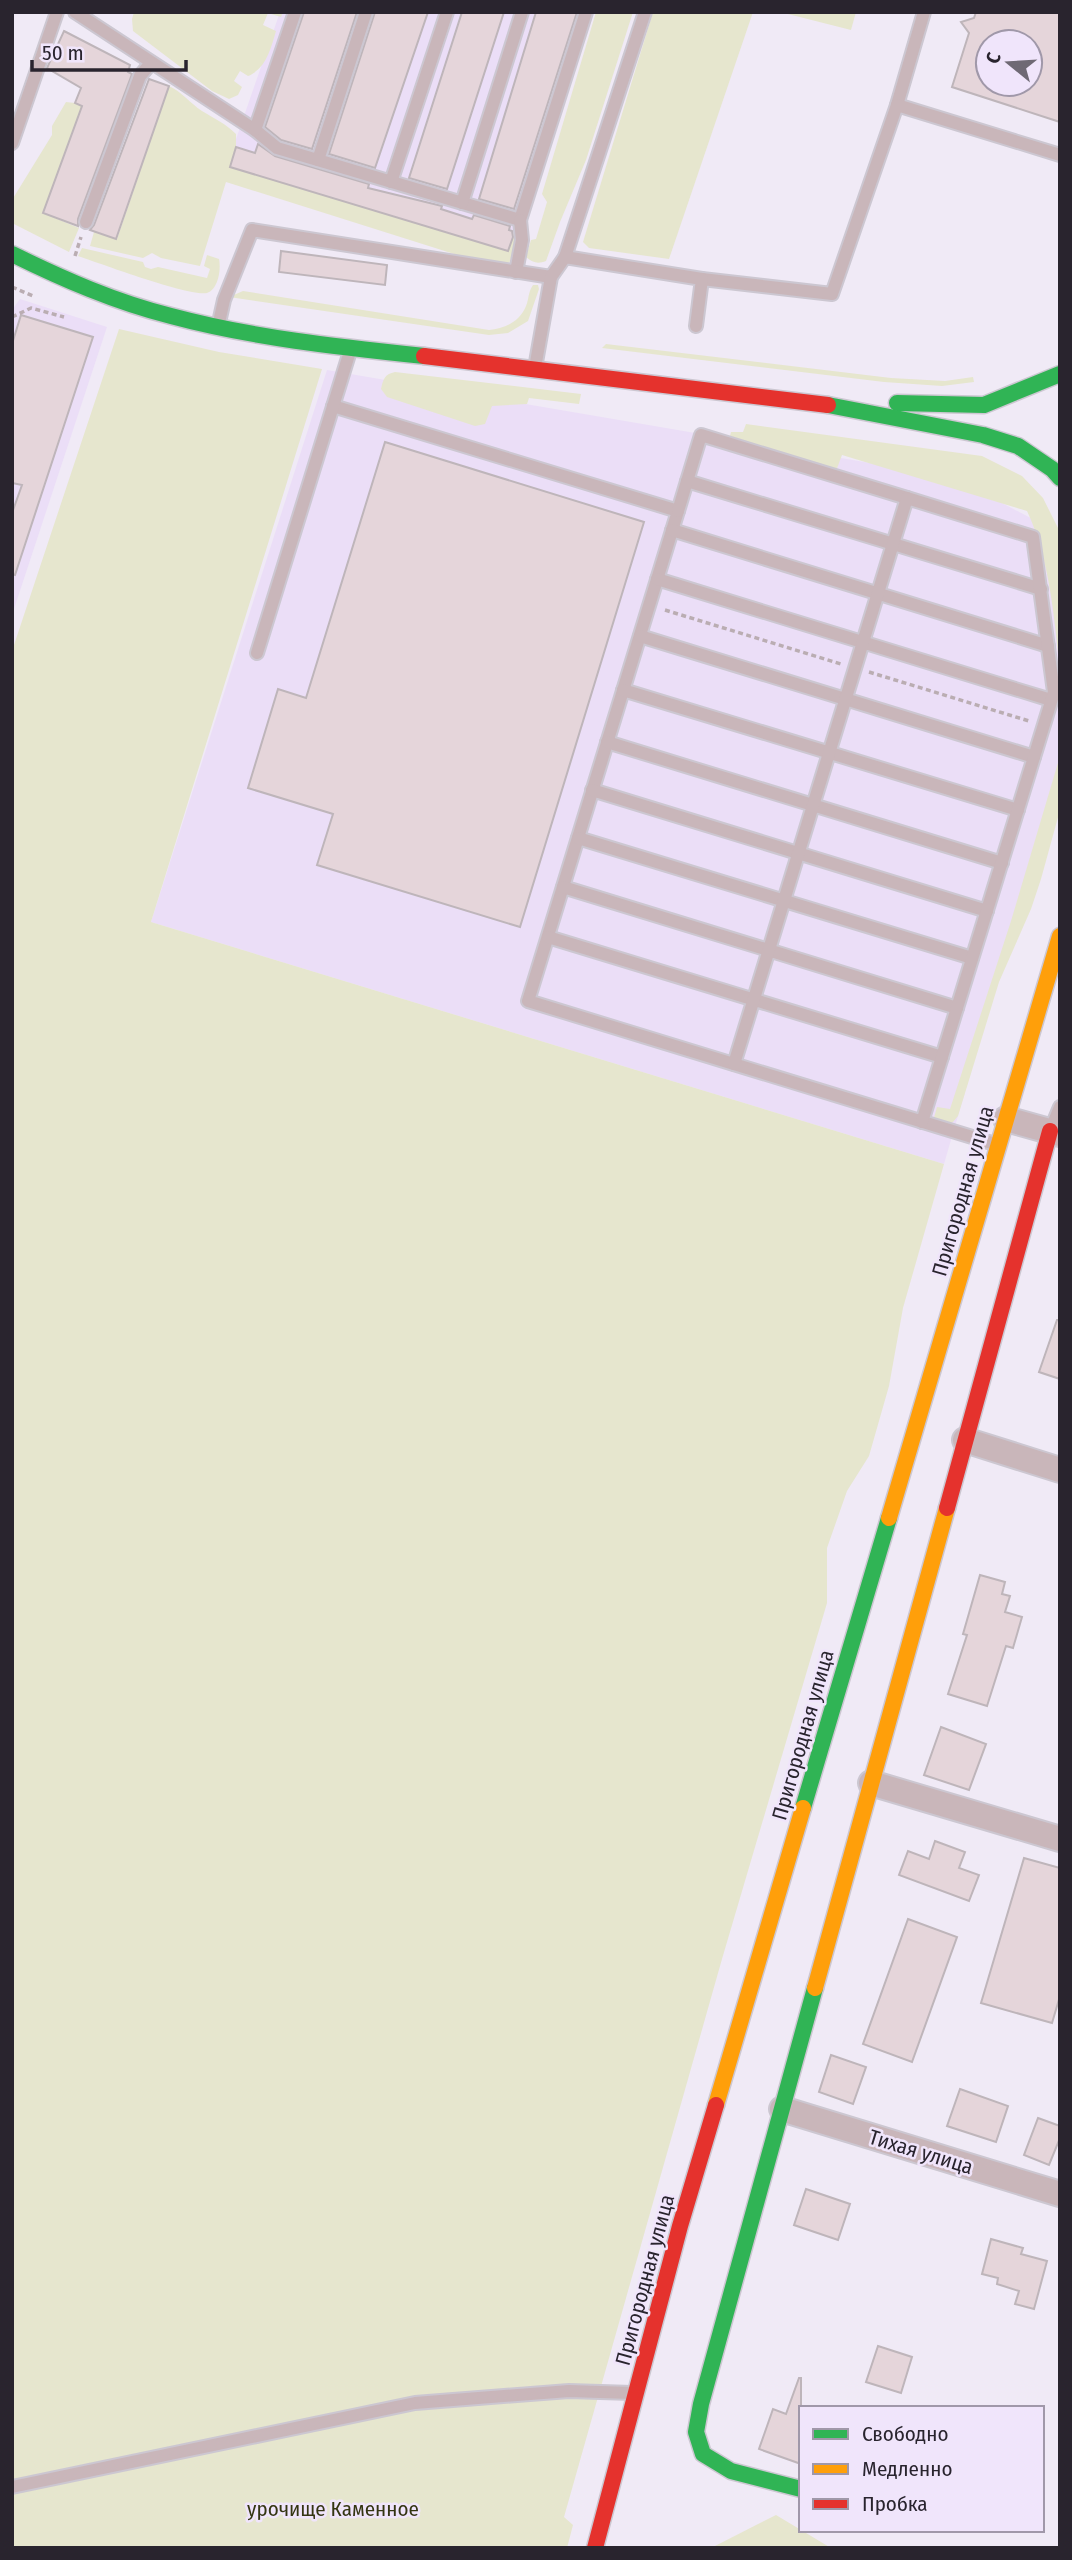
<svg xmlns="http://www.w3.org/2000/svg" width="1072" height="2560" viewBox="0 0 1072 2560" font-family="'Fira Sans Condensed',sans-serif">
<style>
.built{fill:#ebdef7}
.green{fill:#e6e6ce}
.building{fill:#e5d5da;stroke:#beb5ba;stroke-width:2;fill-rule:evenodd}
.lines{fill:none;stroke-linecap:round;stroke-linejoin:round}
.lane-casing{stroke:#ccc7d1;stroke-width:16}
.street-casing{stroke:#ccc7d1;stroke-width:28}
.fast-casing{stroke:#ccc7d1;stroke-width:19}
.slow-casing{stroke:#ccc7d1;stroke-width:19}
.jam-casing{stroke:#ccc7d1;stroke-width:19}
.path{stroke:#baadb2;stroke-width:3.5;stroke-dasharray:5 3.5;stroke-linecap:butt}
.lane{stroke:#c9b6ba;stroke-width:12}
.street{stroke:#c9b6ba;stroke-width:24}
.fast{stroke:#30b455;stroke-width:16}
.slow{stroke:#ff9f0a;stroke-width:16}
.jam{stroke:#e5322d;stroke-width:16}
.labels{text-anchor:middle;stroke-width:5;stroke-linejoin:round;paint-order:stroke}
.street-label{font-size:21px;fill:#29242e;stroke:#f0e5fb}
.park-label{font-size:21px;fill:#343512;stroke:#f0e5fb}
</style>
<rect width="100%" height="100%" fill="#f0eaf6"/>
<g class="built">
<path d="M280,12h312l-78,243 -288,-87z"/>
<path d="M20,299l87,28 -95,288v-305z"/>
<path d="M327,370l625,107 94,49 14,111v128l-116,399 -793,-242z"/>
</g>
<g class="green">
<path d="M134,12h149l-2,5 -13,-4 -5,12 13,6c-5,17 -10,38 -28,45l-8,-5 -6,10 8,6 -4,8 -9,4 -17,-8 -79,-60 -1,-12z"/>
<path d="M596,12h37l-47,148 -26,62 -14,39c-8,3 -13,2 -20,-4l5,-17 5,-1 11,-37 -5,-8z"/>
<path d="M653,12h100l-84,247 -80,-11 -6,-6z"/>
<path d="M780,12h76l-5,18z"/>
<path d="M169,86c13,6 21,17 33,25 13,8 23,12 34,23v13l-6,20 278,84 6,-19 3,2 -7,27 -3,4 -37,-6 -244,-77 -26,84 -39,-8 -9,-5 -9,5 -53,-12 4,-14 23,7z"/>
<path d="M66,102l9,1 7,3 -39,107 36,15 -10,24 -57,-29v-23l40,-65v-9z"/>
<path d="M82,248l61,14 2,5 6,2 7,-2 49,11 3,-9 -6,-3 3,-11 12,4c2,9 0,30 -12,34 -17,4 -108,-30 -129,-37z"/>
<path d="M533,285h5l1,4 -11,32 -20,12 -19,2 -260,-38 14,-6 246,39c15,-2 30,-7 37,-24 3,-7 2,-14 7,-21z"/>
<path d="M119,329l100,23 103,17 -171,553 793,242 -41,144 -14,78 -20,70 -22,35 -20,57v55l-105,356 -158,558 9,8 -6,23h-555v-1897z"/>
<path d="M606,344l285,34 54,3 28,-4 1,5 -32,4 -58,-4 -282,-34z"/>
<path d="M395,372l186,22 -2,10 -50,-6 -2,6 -35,2 -7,18 -10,2 -88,-29 -6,-8c2,-10 4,-15 14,-17z"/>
<path d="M746,424l236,32 40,20 21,22 17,34v139c-6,-54 -10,-111 -33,-160l-185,-56 -6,16 -106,-35 1,-4h12z"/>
<path d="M1060,756v54l-19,69 -10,30 -32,73 -41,134 -5,6 -7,3 -13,-4 4,-14 13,2 61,-188z"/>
<path d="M776,2515l55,33h-120z"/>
</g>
<g class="building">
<path d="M304,12h53l-45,137 -31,-9 -16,-13z"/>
<path d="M375,12h53l-53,156 -46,-14z"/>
<path d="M462,12h42l-57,177 -38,-11z"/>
<path d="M536,12h41l-63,197 -35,-10z"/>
<path d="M976,12h84v110l-108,-35 17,-54 -8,-11 13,-4zM988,42h42v42h-42z"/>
<path d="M64,31l66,34 -2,7 4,2 -54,145v7l-35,-13 39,-107 -7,-3 6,-15 -34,-20z"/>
<path d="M149,79l20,7 -53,153 -26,-9 4,-5z"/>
<path d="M258,144l17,12 94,28 -1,4 74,18 -1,3 31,10 2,-4 36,11 -1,4 3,1 1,6 -5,14 -278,-84 6,-20 19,6z"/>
<path d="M281,251l106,14 -2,20 -106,-13z"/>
<path d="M21,315l72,22 -78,238 -3,-1v-61l10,-28 -10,-2v-139z"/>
<path d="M385,442l259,80 -124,405 -203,-62 16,-51 -85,-26 30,-99 28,9z"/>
<path d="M1057,1320h3v59l-21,-7z"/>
<path d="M980,1575l25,7 -3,12 8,2 -5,16 17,5 -9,31 -7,-2 -19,60 -39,-12 19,-59 -4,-1z"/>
<path d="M941,1727l45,17 -17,46 -45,-15z"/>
<path d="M935,1841l30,11 -6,16 20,7 -10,26 -70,-26 9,-24 21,8z"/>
<path d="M1024,1858l36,10v128l-8,27 -71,-20z"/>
<path d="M908,1919l49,18 -45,125 -49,-18z"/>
<path d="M831,2055l35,12 -13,37 -34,-12z"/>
<path d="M960,2089l48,17 -12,36 -49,-16z"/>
<path d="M1038,2118l22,8v12l-11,27 -25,-10z"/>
<path d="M806,2189l44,15 -12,36 -44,-15z"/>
<path d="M991,2239l32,9 -2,6 26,7 -13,48 -19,-5 4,-13 -22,-7 1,-6 -16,-4z"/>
<path d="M878,2346l34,11 -11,36 -35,-11z"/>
<path d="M799,2378h2v86l-42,-15 14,-40 13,5z"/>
</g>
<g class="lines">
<g class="lane-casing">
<g id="lane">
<path d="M75,12l180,118 22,18 243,72 66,-208"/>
<path d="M897,105l27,-93"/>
<path d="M255,130l40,-118"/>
<path d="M12,143l45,-131"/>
<path d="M318,160l48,-148"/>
<path d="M391,182l56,-170"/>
<path d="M462,203l60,-191"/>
<path d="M86,222l54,-146 11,-13"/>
<path d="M565,257l80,-245"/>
<path d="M516,272l6,-32 -2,-20"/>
<path d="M702,279l130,15 65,-189 163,50"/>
<path d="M218,327l6,-27 28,-70 299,47"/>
<path d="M535,368l16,-91 14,-20 137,22 -6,47"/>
<path d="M333,406l345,105 -150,490 467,143"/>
<path d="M687,481l354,108"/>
<path d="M678,511l23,-76 206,63"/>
<path d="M672,530l376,116"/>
<path d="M657,579l394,121"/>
<path d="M640,636l394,121"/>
<path d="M257,653l94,-305"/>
<path d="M623,690l395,120"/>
<path d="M607,742l395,121"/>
<path d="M592,790l395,121"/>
<path d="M578,838l394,120"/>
<path d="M563,887l394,121"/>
<path d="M548,937l394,120"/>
<path d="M734,1064l173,-566 126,39 21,155 -132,430"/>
<path d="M1050,1131l10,-24"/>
<path d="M12,2487l403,-84 154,-12 63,2"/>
</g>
</g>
<g class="street-casing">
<g id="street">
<path d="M1006,1119l54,15"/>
<path d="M965,1440l95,30"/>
<path d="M871,1783l189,56"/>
<path d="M782,2109l278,85"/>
</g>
</g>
<g class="fast-casing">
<g id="fast">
<path d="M12,254c51,25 103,48 159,62 82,22 168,31 253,40"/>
<path d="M897,403l87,2 76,-31"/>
<path d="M828,405l155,30 35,11 34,23 8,9"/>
<path d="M803,1808l86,-290"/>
<path d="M801,2489l-70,-18 -28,-17 -7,-22 5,-28 114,-416"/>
</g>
</g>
<g class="slow-casing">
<g id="slow">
<path d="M889,1518l171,-582"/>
<path d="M815,1988l132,-480"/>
<path d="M716,2105l87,-297"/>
</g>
</g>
<g class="jam-casing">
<g id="jam">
<path d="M424,356l404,49"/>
<path d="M947,1508l103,-377"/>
<path d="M595,2548l85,-322 36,-121"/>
</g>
</g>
<g class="path">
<path d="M75,256l6,-19"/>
<path d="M12,287l21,9"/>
<path d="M12,317l19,-9 33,9"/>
<path d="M665,610l176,54"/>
<path d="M869,672l160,49"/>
</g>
<use href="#lane" class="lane"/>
<use href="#street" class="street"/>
<use href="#fast" class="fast"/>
<use href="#slow" class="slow"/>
<use href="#jam" class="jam"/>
</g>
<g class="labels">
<g class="street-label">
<text transform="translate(963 1191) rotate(-74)" y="7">Пригородная улица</text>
<text transform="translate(803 1735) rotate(-74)" y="7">Пригородная улица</text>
<text transform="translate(921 2152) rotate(17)" y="7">Тихая улица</text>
<text transform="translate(645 2280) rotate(-75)" y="7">Пригородная улица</text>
</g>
<g class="park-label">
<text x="333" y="2516">урочище Каменное</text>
</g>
</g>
<rect width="1072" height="2560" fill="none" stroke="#29242e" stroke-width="28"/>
<rect x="799" y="2406" width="245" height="126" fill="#f0e5fb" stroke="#a098a9" stroke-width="2"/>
<rect x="813" y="2429" width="35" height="10" fill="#30b455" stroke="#a098a9" stroke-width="2"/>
<text x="862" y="2441" font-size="21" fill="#29242e">Свободно</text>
<rect x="813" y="2464" width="35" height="10" fill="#ff9f0a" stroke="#a098a9" stroke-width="2"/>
<text x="862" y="2476" font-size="21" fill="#29242e">Медленно</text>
<rect x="813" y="2499" width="35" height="10" fill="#e5322d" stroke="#a098a9" stroke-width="2"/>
<text x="862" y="2511" font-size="21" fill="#29242e">Пробка</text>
<g transform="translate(1009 63) rotate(288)"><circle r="33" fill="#f0e5fb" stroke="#a098a9" stroke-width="2"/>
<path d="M0-5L12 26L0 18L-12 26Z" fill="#6f6974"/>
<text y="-10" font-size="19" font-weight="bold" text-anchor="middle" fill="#29242e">С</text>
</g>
<path d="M32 60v10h154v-10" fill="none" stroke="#29242e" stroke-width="3.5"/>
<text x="42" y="60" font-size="21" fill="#29242e" stroke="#f0e5fb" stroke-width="5" paint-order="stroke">50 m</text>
</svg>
